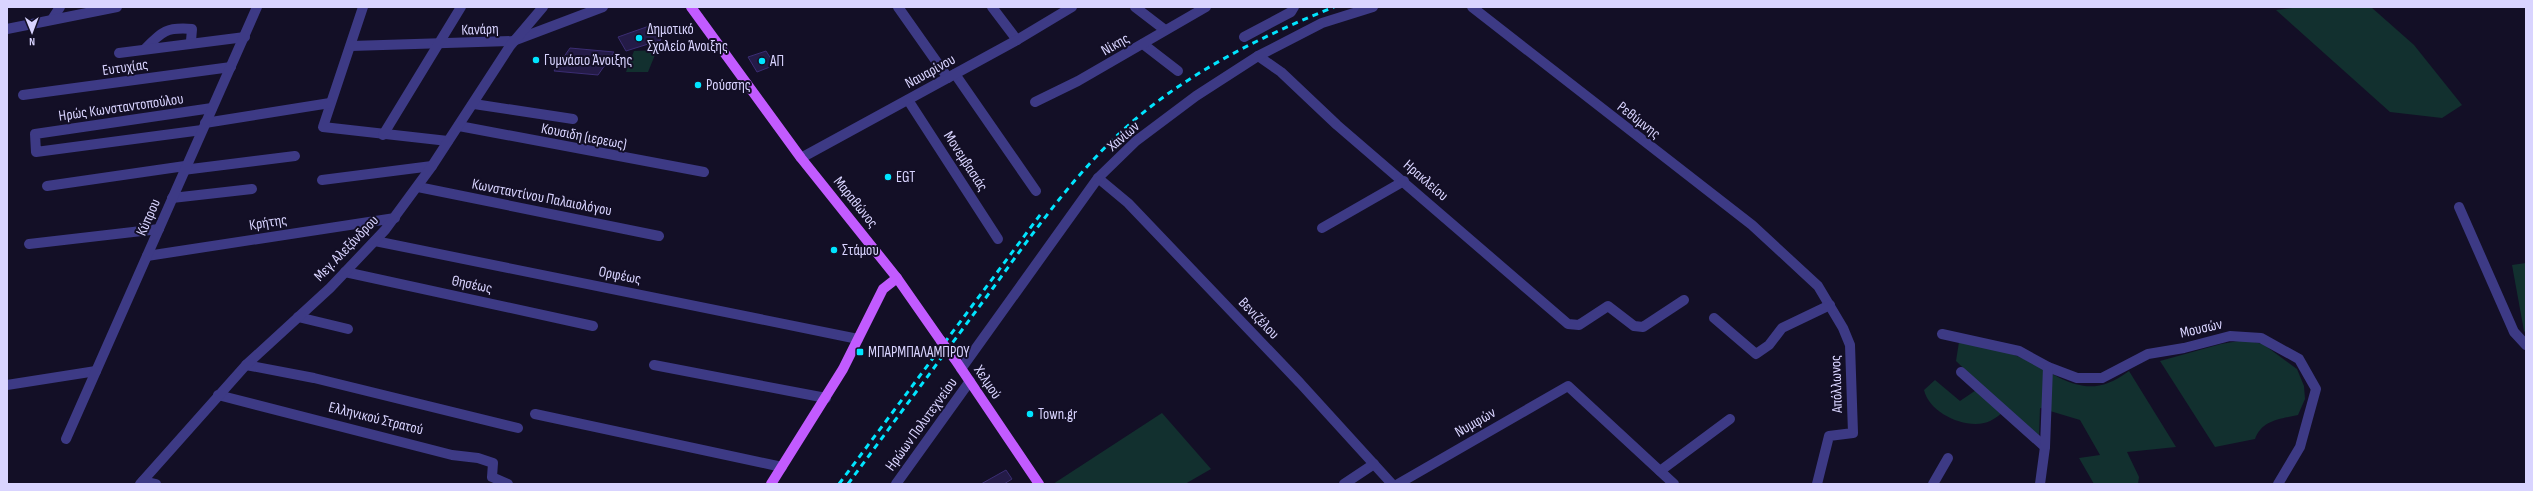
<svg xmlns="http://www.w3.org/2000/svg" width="2533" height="491" viewBox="0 0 2533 491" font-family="'Sofia Sans Condensed',sans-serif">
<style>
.green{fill:#12302f}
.building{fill:#241b47;stroke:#3b2d73}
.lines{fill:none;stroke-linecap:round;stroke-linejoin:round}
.minor{stroke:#3d3a85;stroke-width:10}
.major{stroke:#c25bff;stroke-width:10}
.rail{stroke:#00e5ff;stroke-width:3;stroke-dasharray:6 5;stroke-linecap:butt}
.major-bridge{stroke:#c25bff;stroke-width:10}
.poi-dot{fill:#00e5ff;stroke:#130f26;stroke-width:1.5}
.labels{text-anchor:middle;stroke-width:4;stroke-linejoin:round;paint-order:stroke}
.street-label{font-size:15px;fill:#d9d4ff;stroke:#130f26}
.poi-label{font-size:15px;fill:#d9d4ff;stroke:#130f26;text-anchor:start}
</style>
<rect width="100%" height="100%" fill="#130f26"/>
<g class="green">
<path d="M2301,7h70l43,38 48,60 -20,13 -52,-6 -114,-102z"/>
<path d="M657,50l-9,22h-22l8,-21z"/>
<path d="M2526,263v70l-2,-2 -12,-66z"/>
<path d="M2244,340l19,4 34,25 7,17 1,13 -7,16c-18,4 -36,5 -43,24l-40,8 -55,-86 61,-17z"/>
<path d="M1959,342c22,4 45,8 65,17 39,19 63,44 105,12l47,76 -49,5 12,25 -1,7h-44l-15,-26 21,-3 -20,-35 -40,-12 -1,28 -31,-27c-7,4 -16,13 -24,14 -22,5 -55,-11 -60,-33l11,-10 25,21 22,-15 -26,-25z"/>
<path d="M1162,413l49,56 -26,15h-132z"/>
</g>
<g class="building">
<path d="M652,25l9,15 -35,11 -8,-14z"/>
<path d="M570,48l44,4 -16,23 -44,-4z"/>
<path d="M766,51l9,14 -18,7 -9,-15z"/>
<path d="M1006,470l6,9 -8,5h-23z"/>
</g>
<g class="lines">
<g class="minor">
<path d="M363,7l-40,120 125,14"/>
<path d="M898,7l50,71"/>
<path d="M992,7l25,33"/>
<path d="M1135,7l30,23"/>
<path d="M1472,7l280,218 66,61 25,42 7,17 3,88 -24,3 -12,48"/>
<path d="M53,18l7,-11"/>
<path d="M7,29l110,-22"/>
<path d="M1244,37l47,-25 3,-5"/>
<path d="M1143,44l35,27"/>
<path d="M351,46l162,-5 90,-34"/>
<path d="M145,49c17,-18 22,-22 47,-20l-1,12 2,2"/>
<path d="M119,53l126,-16"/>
<path d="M1258,56l23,16 56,53 231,199 11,1 29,-19 26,20 9,1 41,-27"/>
<path d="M955,74l81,117"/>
<path d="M23,95l208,-28"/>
<path d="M908,100l90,139"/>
<path d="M1035,102l43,-21 128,-74"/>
<path d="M474,104l99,15"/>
<path d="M205,123l125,-20"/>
<path d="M459,126l245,46"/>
<path d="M202,130l-166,22 -1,-18 177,-26"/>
<path d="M383,135l78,-128"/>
<path d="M801,158l216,-118 55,-33"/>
<path d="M183,170l112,-14"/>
<path d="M1098,178l30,25 172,180 92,101"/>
<path d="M322,180l110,-14"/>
<path d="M47,186l138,-20"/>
<path d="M418,187l241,49"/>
<path d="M172,198l80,-9"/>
<path d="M2459,207l55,125 12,13"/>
<path d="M1322,228l82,-47"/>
<path d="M375,241l483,98"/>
<path d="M29,244l130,-15"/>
<path d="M147,256l248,-38"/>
<path d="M345,272l248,54"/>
<path d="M298,317l50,12"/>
<path d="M1714,318l42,36 13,-9 13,-17 48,-23"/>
<path d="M1942,334l77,17 29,16 29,11h25l46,-24 36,-6 46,-12 31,2 38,21 17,30 -16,58 -22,37"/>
<path d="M246,365l68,13 204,50"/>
<path d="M654,365l172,33"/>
<path d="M961,369l137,-191 38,-37 60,-45 62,-40 64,-33 51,-16"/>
<path d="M1961,372l84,75"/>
<path d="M7,385l89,-14"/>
<path d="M218,395l234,60 26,3 15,5 -1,14 16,7"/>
<path d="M535,414l247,53"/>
<path d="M66,439l191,-432"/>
<path d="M1660,471l70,-52"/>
<path d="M143,481l13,3"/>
<path d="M140,484l106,-119 84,-77 55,-58 47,-64 78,-120 33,-39"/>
<path d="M896,484l74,-103"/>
<path d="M1344,484l30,-20"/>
<path d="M1398,484l170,-98 106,98"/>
<path d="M1933,484l15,-26"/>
<path d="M2040,484l5,-37 3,-80"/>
</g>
<g class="major">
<path d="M691,7l110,151 96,120 44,63"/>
<path d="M954,358l85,126"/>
<path d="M771,484l72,-115 40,-80 14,-11"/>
</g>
<g class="rail">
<path d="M839,484l204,-273"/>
<path d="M848,484c48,-65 97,-131 145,-196 43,-59 84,-118 139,-166 59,-51 130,-86 202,-115"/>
</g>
<path class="major-bridge" d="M941,341l13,17"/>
</g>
<g class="poi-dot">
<circle cx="639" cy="38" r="4"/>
<circle cx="536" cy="60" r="4"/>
<circle cx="762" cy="61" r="4"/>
<circle cx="698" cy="85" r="4"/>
<circle cx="888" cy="177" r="4"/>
<circle cx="834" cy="250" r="4"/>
<rect x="856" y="348" width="8" height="8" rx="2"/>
<circle cx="1030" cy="414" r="4"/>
</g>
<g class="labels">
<g class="street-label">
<text transform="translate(480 29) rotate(-2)" y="5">Κανάρη</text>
<text transform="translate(1115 44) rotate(-30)" y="5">Νίκης</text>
<text transform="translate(125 67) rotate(-8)" y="5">Ευτυχίας</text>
<text transform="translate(930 71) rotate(-29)" y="5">Ναυαρίνου</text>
<text transform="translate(121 107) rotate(-8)" y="5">Ηρώς Κωνσταντοπούλου</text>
<text transform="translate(1639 120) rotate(38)" y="5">Ρεθύμνης</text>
<text transform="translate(584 136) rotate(11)" y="5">Κουσιδη (ιερεως)</text>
<text transform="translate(1123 136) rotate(-41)" y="5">Χανίων</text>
<text transform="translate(966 161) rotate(57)" y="5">Μονεμβασιάς</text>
<text transform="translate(1426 180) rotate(41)" y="5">Ηρακλείου</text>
<text transform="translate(542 197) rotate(11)" y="5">Κωνσταντίνου Παλαιολόγου</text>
<text transform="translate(856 202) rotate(51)" y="5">Μαραθώνος</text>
<text transform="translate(148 217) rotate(-66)" y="5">Κύπρου</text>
<text transform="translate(268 222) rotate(-9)" y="5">Κρήτης</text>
<text transform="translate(346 248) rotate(-46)" y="5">Μεγ. Αλεξάνδρου</text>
<text transform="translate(620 275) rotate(11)" y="5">Ορφέως</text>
<text transform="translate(472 284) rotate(12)" y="5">Θησέως</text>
<text transform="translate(1259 318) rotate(46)" y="5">Βενιζέλου</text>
<text transform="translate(2201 328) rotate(-13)" y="5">Μουσών</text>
<text transform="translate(988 382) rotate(56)" y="5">Χελμού</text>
<text transform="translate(1836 384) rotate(-92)" y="5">Απόλλωνος</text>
<text transform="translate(376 418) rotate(14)" y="5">Ελληνικού Στρατού</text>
<text transform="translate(1475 422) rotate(-30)" y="5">Νυμφών</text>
<text transform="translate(921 424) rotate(-54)" y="5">Ηρώων Πολυτεχνείου</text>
</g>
<g class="poi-label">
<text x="647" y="34">Δημοτικό<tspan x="647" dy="17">Σχολείο Άνοιξης</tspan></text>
<text x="544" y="65">Γυμνάσιο Άνοιξης</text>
<text x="770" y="66">ΑΠ</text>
<text x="706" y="90">Ρούσσης</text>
<text x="896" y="182">EGT</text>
<text x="842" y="255">Στάμου</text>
<text x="868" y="357">ΜΠΑΡΜΠΑΛΑΜΠΡΟΥ</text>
<text x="1038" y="419">Town.gr</text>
</g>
</g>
<rect width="2533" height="491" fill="none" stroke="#d9d4ff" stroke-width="16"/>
<g transform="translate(32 32) rotate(179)" stroke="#130f26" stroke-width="3" paint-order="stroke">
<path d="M0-3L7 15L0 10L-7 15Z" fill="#d9d4ff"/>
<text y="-6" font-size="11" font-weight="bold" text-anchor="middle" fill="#d9d4ff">N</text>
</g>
</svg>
